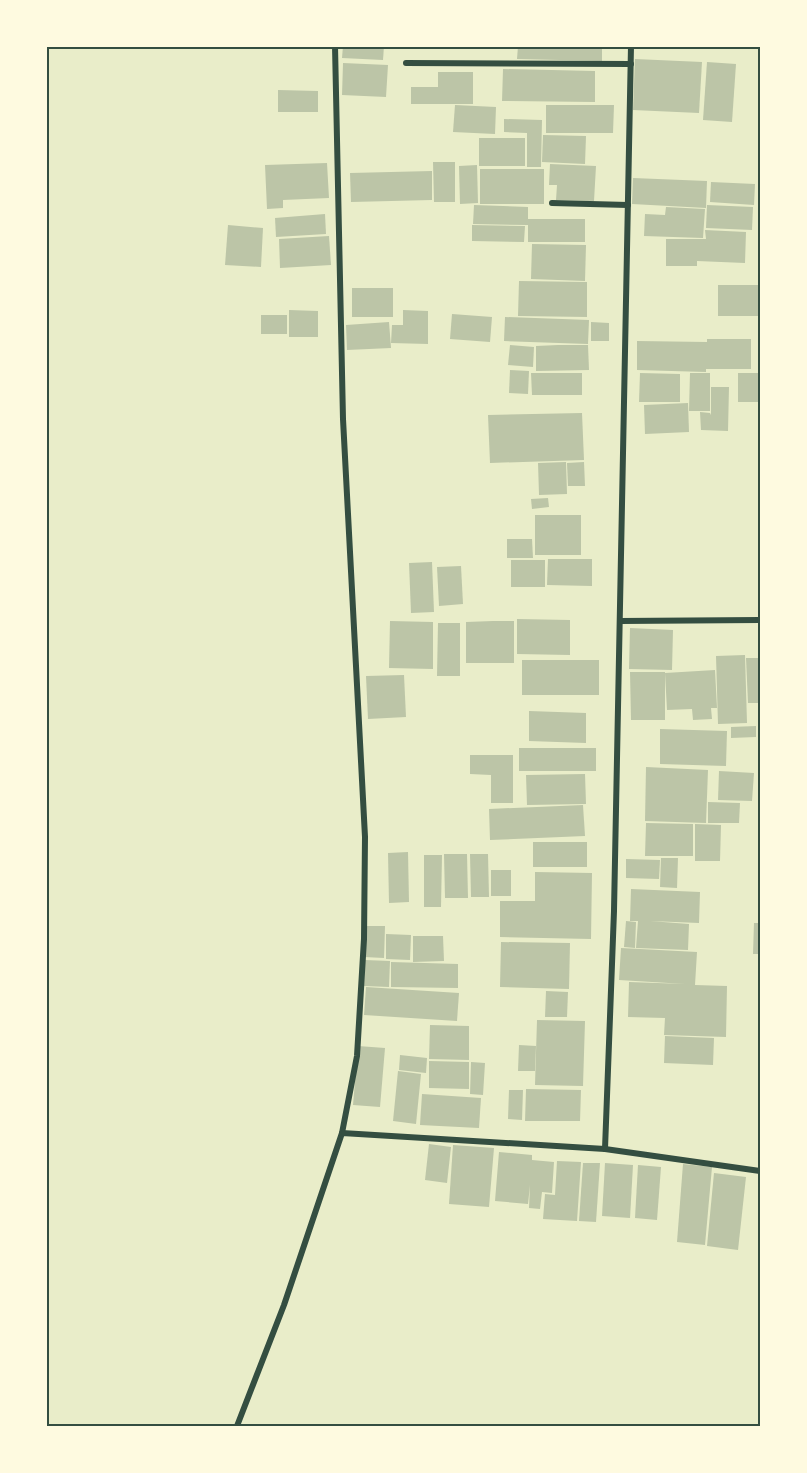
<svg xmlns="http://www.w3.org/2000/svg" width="807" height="1473" viewBox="0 0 807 1473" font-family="Barlow,sans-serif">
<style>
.building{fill:#bcc5a7}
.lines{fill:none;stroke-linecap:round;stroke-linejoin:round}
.minor{stroke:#344e41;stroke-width:6}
.neatline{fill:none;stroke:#344e41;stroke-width:2}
</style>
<rect width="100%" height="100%" fill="#e9edc9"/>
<g class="building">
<path d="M343,46h41l-1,14 -41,-2z"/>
<path d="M518,46h84v15l-85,-2z"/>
<path d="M635,59l67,3 -3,51 -66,-3z"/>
<path d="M707,62l29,2 -4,58 -29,-2z"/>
<path d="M343,63l45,2 -2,32 -44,-2z"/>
<path d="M503,69l92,2v31l-93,-1z"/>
<path d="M438,72h35v32h-62v-17h27z"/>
<path d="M278,90l40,1v21h-40z"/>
<path d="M455,105l41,2 -1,27 -42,-2z"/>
<path d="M546,105h68l-1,28h-67z"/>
<path d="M504,119l38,1 -1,47h-14v-34l-23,-1z"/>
<path d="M543,135l43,1 -1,28 -43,-2z"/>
<rect x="479" y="138" width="46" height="28"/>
<path d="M433,162h22v40h-21z"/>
<path d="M327,163l2,35 -46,2v8l-16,1 -2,-44z"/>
<path d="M550,164l46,2 -2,35 -38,-1 1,-15h-8z"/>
<path d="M477,165l1,38 -18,1 -1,-38z"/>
<rect x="480" y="169" width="64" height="35"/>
<path d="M432,171v29l-81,2 -1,-29z"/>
<path d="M633,178l74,3 -1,27 -74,-4z"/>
<path d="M711,182l44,2 -1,21 -44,-3z"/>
<path d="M474,205l54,2v12h57v23h-57v-17l-55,-1z"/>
<path d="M707,205l46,2 -1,23 -46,-2z"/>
<path d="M759,206h1v25h-2z"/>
<path d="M666,207l39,2 -2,29 -59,-2 1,-22 20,1z"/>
<path d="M325,214l1,20 -50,3 -1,-19z"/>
<path d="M228,225l35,3 -2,39 -36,-2z"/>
<path d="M472,225l53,1 -1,16 -52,-1z"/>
<path d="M705,230l41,2 -1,31 -48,-2v5h-31v-27h40z"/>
<path d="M329,236l2,29 -51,3 -1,-29z"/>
<path d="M532,244l54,1 -1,36 -54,-2z"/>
<path d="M519,281l68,1v35l-69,-1z"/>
<rect x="718" y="285" width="42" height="31"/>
<rect x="352" y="288" width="41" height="29"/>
<path d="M289,310l29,1v26h-29z"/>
<path d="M403,310l25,1v33l-37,-1 1,-18h11z"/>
<path d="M452,314l40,3 -2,25 -40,-3z"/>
<rect x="261" y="315" width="26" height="19"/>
<path d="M505,317l84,3 -1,24 -84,-3z"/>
<path d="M389,322l2,26 -44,2 -1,-25z"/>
<path d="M591,322l18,1v18h-18z"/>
<path d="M707,339h44v30h-45v3l-69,-2v-29l70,1z"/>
<path d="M510,345l24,2 -1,20 -25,-2z"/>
<path d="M558,345h30l1,25 -53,1v-25z"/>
<path d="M510,370l19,1 -1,23 -19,-1z"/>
<path d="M531,373h51v22h-50z"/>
<path d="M640,373l40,1v28h-41z"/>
<path d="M690,373h20v38h-21z"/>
<rect x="738" y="373" width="22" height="29"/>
<path d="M711,387h18l-1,44 -27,-1 -1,-18 10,1 1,2z"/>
<path d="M688,403l1,29 -44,2 -1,-29z"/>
<path d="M582,413l2,47 -94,3 -2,-48z"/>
<path d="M566,462l1,32 -28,1 -1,-32z"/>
<path d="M584,462l1,24h-17l-1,-23z"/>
<path d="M548,498l1,9 -17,2 -1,-10z"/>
<rect x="535" y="515" width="46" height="40"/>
<path d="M507,539h25l1,19h-26z"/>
<path d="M548,559h44v27l-45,-1z"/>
<rect x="511" y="560" width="34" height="27"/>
<path d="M432,562l2,50 -23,1 -2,-50z"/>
<path d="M461,566l2,38 -24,2 -2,-39z"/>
<path d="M517,619l53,1v35l-53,-1z"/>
<path d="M390,621l43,1v47l-44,-1z"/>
<path d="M493,621h21v42h-48v-41z"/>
<path d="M438,623h22v53h-23z"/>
<path d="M630,628l43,2 -1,40 -43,-1z"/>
<path d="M745,655l2,68 -29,1 -2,-68z"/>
<path d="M746,658h14v45h-12z"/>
<rect x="522" y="660" width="77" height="35"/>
<path d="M715,670l2,38h-6l1,11 -19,1 -1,-11 -25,1 -2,-37z"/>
<path d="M630,672h35v48h-34z"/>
<path d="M404,675l2,42 -38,2 -2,-43z"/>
<path d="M529,711l57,2v30l-57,-2z"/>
<path d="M756,726v11l-25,1v-11z"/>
<path d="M660,729l67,2 -1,35 -66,-2z"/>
<rect x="519" y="748" width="77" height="23"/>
<path d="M470,755h43v48h-22v-28l-21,-1z"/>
<path d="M646,767l62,3 -2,53 -61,-2z"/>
<path d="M719,771l35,2 -2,28 -34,-1z"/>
<path d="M585,774l1,30 -59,1 -1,-30z"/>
<path d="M708,802l32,1 -1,20h-31z"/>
<path d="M583,805l2,31 -95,4 -1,-31z"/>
<path d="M646,823l47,1v32h-48z"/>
<path d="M695,824l26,1 -1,36h-25z"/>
<rect x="533" y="842" width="54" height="25"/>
<path d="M408,852l1,50 -20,1 -1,-50z"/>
<path d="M444,854h23l1,44h-23z"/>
<path d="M470,854h18l1,43h-18z"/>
<path d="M424,855h18l-1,52h-17z"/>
<path d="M661,858h17l-1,30 -17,-1z"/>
<path d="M626,859l34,1 -1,19 -33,-1z"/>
<rect x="491" y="870" width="20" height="26"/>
<path d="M535,872l57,1 -1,66 -91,-2v-36h35z"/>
<path d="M631,889l69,3 -1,31 -49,-2 39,3 -1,26 -52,-2 2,-27h-8z"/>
<path d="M626,921l10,1 -1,26 -11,-1z"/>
<path d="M754,923h6v31h-7z"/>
<path d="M365,926h20l-1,32 -20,-1z"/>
<path d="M386,934l25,1 -1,25 -24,-1z"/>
<path d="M413,936h30l1,25 -31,1z"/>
<path d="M501,942l69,1 -1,46 -69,-2z"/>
<path d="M621,948l76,4 -2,33 32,1 -1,51 -62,-2 1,-17 -37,-1 1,-35 56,2 -66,-4z"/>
<path d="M365,960l25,1 -1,26 -25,-1z"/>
<path d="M391,962l67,2v24l-67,-1z"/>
<path d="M366,987l93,6 -2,28 -93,-6z"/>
<path d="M546,991l22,1 -1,25h-22z"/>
<path d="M537,1020l48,1 -2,65 -48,-1z"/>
<path d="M430,1025l39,1v34l-40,-1z"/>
<path d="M665,1036l49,2 -1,27 -49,-2z"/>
<path d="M519,1045l17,1 -1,25h-17z"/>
<path d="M358,1046l27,2 -5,59 -27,-2z"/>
<path d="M400,1055l27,3 -1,15 -27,-3z"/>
<path d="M429,1061l40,1v27l-40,-1z"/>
<path d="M471,1062l14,1 -2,32 -13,-1z"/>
<path d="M398,1071l23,3 -5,50 -23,-3z"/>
<path d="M526,1089l55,1 -1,31h-55z"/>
<path d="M509,1090h14l-1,30 -14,-1z"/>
<path d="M422,1094l59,4 -2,30 -59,-3z"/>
<path d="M429,1144l22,3 -4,36 -22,-3z"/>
<path d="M453,1145l41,3 -5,59 -40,-3z"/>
<path d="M499,1152l33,3v5l22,2 -2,31 -10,-1 -2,17 -11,-1 1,-23 -2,19 -33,-3z"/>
<path d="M557,1161l24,1 -4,59 -34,-2 2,-25 10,1z"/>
<path d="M583,1163h17l-4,59 -17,-1z"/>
<path d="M605,1163l28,2 -3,53 -28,-2z"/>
<path d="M683,1164l29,3 -7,78 -28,-3z"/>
<path d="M638,1165l23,2 -4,53 -22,-2z"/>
<path d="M714,1173l32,4 -8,73 -31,-4z"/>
</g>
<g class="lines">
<g class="minor">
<path d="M335,46l8,373 22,418 -1,102 -7,117 -15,77"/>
<path d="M406,63l225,1"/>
<path d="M552,203l76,2"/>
<path d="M620,621l140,-1"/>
<path d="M605,1149l9,-238 17,-865"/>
<path d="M237,1426l47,-121 58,-172 263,16 155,22"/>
</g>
</g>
<rect width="807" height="1473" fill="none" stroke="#fefae0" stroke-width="96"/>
<rect x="48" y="48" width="711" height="1377" class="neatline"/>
</svg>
